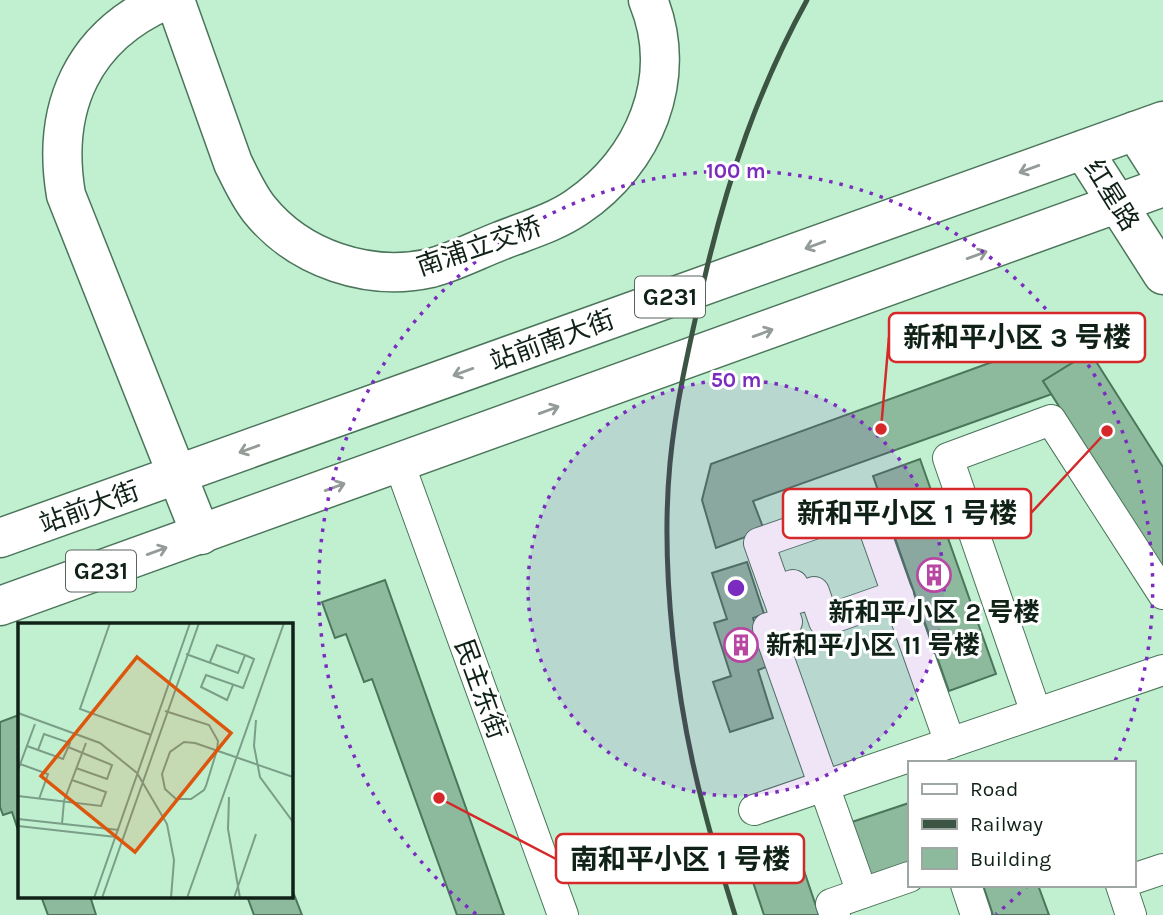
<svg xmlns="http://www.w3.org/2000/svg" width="1163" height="915" viewBox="0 0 1163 915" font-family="Karla,'Noto Sans SC',sans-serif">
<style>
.building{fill:#8dba9d;stroke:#4b765b;stroke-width:2}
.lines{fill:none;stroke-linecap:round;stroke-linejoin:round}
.street-casing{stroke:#4b755a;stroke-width:32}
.secondary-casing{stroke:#4b755a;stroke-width:41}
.primary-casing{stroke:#4b755a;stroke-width:41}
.highway-casing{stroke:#4b755a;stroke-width:41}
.street{stroke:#fff;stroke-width:30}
.secondary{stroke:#fff;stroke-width:38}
.primary{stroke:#fff;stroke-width:38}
.highway{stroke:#fff;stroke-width:38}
.rail{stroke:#3b5444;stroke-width:5}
.oneway{stroke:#939c97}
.ring{fill:none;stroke:#7b2cbf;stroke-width:3.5;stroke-dasharray:3.5 7}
.labels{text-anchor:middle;stroke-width:6;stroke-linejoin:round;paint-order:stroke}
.shield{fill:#fff;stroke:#58645d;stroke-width:2}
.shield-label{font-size:24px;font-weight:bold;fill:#102217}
.street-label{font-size:26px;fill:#102217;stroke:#fff}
.poi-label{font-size:26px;font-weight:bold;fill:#102217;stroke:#fff}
.inset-road{fill:none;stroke:#7a9e87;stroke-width:2}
.view{fill:#dd560d;fill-opacity:0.15;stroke:#dd560d;stroke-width:3.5}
.inset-edge{fill:none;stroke:#102217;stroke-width:3.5}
.centre{fill:#7b2cbf;stroke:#fff;stroke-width:3.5}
.ring-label{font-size:21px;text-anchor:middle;font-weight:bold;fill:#7b2cbf;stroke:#fff;stroke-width:6;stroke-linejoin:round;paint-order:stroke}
.leader{fill:none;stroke:#d62828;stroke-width:2.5}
.callout-dot{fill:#d62828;stroke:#fff;stroke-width:2.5}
.callout{fill:#fff;stroke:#d62828;stroke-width:2.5}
.callout-label{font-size:28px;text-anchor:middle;font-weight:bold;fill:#102217}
</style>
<rect width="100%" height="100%" fill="#c1f0d1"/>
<g class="building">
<path d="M1064,336l26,16 -47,29 9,13 -299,107 11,29 -48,18 -14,-48 9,-36z"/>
<path d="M1090,352l73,115v104l-120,-190z"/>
<path d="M920,459l76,215 -47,17 -76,-215z"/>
<path d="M747,562l17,52 -11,4 16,48 -11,4 15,48 -43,14 -17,-50 18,-6 -17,-53 13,-4 -15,-46z"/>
<path d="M385,580l119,335h-47l-85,-236 -8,3 -18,-48 -11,4 -13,-36z"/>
<path d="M19,715v118l-7,-21 -9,3 -3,-8v-85z"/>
<path d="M909,803v59l-39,13 -18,-53z"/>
<path d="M794,841l25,74h-55l-19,-57z"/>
<path d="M290,884l12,31h-48l-7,-19h43z"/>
<path d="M983,885h55l11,30h-56z"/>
<path d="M41,896h49l6,19h-48z"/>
</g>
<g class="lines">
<g class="street-casing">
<g id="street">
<path d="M399,463l164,452"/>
<path d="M776,591l17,-6 5,13 16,-6 10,29 74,-26"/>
<path d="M1036,713l-88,-255 103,-38 112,174"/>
<path d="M754,810l409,-140"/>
<path d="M1133,879l30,-10"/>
<path d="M966,885l10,30"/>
<path d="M1121,885l10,30"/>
<path d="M862,893l-94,-265 19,-6 -28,-79 107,-37 84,237"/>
<path d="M835,915l-4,-11 78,-27"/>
</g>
</g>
<g class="secondary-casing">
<g id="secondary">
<path d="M1135,131l28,44"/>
<path d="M1083,150l80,125"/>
</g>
</g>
<g class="primary-casing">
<g id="primary">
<path d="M166,0c-83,36 -115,107 -100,195l135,340"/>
<path d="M175,0l58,163c8,16 15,32 26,46 40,50 110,73 172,59 23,-6 46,-18 69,-27 25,-10 54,-18 77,-34 67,-45 103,-129 71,-207"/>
</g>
</g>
<g class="highway-casing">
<g id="highway">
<path d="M0,538l1163,-417"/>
<path d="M0,606l1163,-419"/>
</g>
</g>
<use href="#street" class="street"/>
<use href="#secondary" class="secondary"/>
<use href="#primary" class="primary"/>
<use href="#highway" class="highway"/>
<path class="rail" d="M735,915c-11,-35 -22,-71 -31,-106 -28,-104 -44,-240 -34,-346 6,-63 21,-125 35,-187 23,-98 53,-187 102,-276"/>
</g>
<defs><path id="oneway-shaft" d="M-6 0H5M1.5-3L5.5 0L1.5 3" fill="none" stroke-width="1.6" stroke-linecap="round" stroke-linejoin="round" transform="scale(1.75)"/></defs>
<g class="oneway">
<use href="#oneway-shaft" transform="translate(1029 169) rotate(160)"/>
<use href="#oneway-shaft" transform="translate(815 245) rotate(160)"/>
<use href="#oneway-shaft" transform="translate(977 255) rotate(-20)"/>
<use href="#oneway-shaft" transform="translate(763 333) rotate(-20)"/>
<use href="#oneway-shaft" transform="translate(463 372) rotate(160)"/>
<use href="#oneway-shaft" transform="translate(549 410) rotate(-20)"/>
<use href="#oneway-shaft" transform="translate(249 449) rotate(160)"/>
<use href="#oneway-shaft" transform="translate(335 487) rotate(-20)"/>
<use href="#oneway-shaft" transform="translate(157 551) rotate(-20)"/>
</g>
<circle cx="736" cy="588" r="208" fill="#7b2cbf" fill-opacity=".12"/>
<g class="ring">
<circle cx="736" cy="588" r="208"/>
<path d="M1028 885A417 417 0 0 1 996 914M476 914A417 417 0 1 1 1115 761"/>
</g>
<defs>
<g id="building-ring" transform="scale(1.75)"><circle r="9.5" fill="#fff" stroke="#b747a2" stroke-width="1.5"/><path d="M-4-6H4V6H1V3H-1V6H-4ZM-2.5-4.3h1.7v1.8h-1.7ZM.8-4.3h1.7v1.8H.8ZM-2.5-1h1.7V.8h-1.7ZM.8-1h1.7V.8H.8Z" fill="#b747a2"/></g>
</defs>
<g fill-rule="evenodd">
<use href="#building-ring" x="934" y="575"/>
<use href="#building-ring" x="741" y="645"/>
</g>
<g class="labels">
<g class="shield">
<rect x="635" y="276.5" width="70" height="41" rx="5"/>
<rect x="66" y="550.5" width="70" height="41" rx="5"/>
</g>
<g class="shield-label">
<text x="670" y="305">G231</text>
<text x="101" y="579">G231</text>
</g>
<g class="street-label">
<text transform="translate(1112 195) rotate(58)" y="9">红星路</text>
<text transform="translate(479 246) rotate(-19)" y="9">南浦立交桥</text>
<text transform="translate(552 340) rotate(-20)" y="9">站前南大街</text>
<text transform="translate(89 507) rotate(-20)" y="9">站前大街</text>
<text transform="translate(481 689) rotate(70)" y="9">民主东街</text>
</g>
<g class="poi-label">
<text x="934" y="621">新和平小区 2 号楼</text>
<text x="766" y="654" text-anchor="start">新和平小区 11 号楼</text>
</g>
</g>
<g transform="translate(18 623)">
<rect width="275" height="275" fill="#c1f0d1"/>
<path class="inset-road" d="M92,0l-30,86 71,26M168,31l52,19 7,-18 -28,-10 -7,17M215,62l-6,15 -26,-13 5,-12 37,13 11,-29 -9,-4M147,88l44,14 9,16 -1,9 -11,36 -2,4 -13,9h-15l-11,-10 -3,-15 8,-22 14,-10 11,1 98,34M0,90l82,30 37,30 30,51 7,36 -3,38M238,97l-2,26 6,31 33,45M9,123l11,4 25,9 7,-16 -26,-9 -6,16M50,124l44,18 -5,14 -31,-11M2,141l28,10 -9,25M0,147l17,-46M0,173l83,10 5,-14 -34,-12M211,174l-1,32 12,69M0,196l101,11M44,201l2,-23 22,-58M0,203l98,11M76,275l96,-275M84,275l97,-275M169,275l97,-275M216,275l22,-64"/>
<path class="view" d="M119,34l94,76 -96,119 -94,-76z"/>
<rect width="275" height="275" class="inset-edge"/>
</g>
<circle cx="736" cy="588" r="10" class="centre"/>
<g class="ring-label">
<text x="736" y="178">100 m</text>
<text x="736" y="387">50 m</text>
</g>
<path class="leader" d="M881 429L889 337M1107 431L1031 513M439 798L556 859"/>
<g class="callout-dot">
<circle cx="881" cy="429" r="7"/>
<circle cx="1107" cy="431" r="7"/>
<circle cx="439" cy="798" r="7"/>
</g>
<g class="callout">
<rect x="889" y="313" width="256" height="49" rx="7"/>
<rect x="783" y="489" width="248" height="49" rx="7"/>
<rect x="556" y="834" width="248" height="49" rx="7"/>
</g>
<g class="callout-label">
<text x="1017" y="347">新和平小区 3 号楼</text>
<text x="907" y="523">新和平小区 1 号楼</text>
<text x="680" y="869">南和平小区 1 号楼</text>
</g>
<rect x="908" y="761" width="228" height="126" fill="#ffffff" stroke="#9fa7a2" stroke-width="2"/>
<rect x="922" y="784" width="35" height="10" fill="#ffffff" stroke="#9fa7a2" stroke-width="2"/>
<text x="970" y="796" font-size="21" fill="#102217">Road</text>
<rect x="922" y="819" width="35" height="10" fill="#3b5444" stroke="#9fa7a2" stroke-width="2"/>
<text x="970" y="831" font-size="21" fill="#102217">Railway</text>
<rect x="922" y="848" width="35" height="21" fill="#8dba9d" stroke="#9fa7a2" stroke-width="2"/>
<text x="970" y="866" font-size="21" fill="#102217">Building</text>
</svg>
